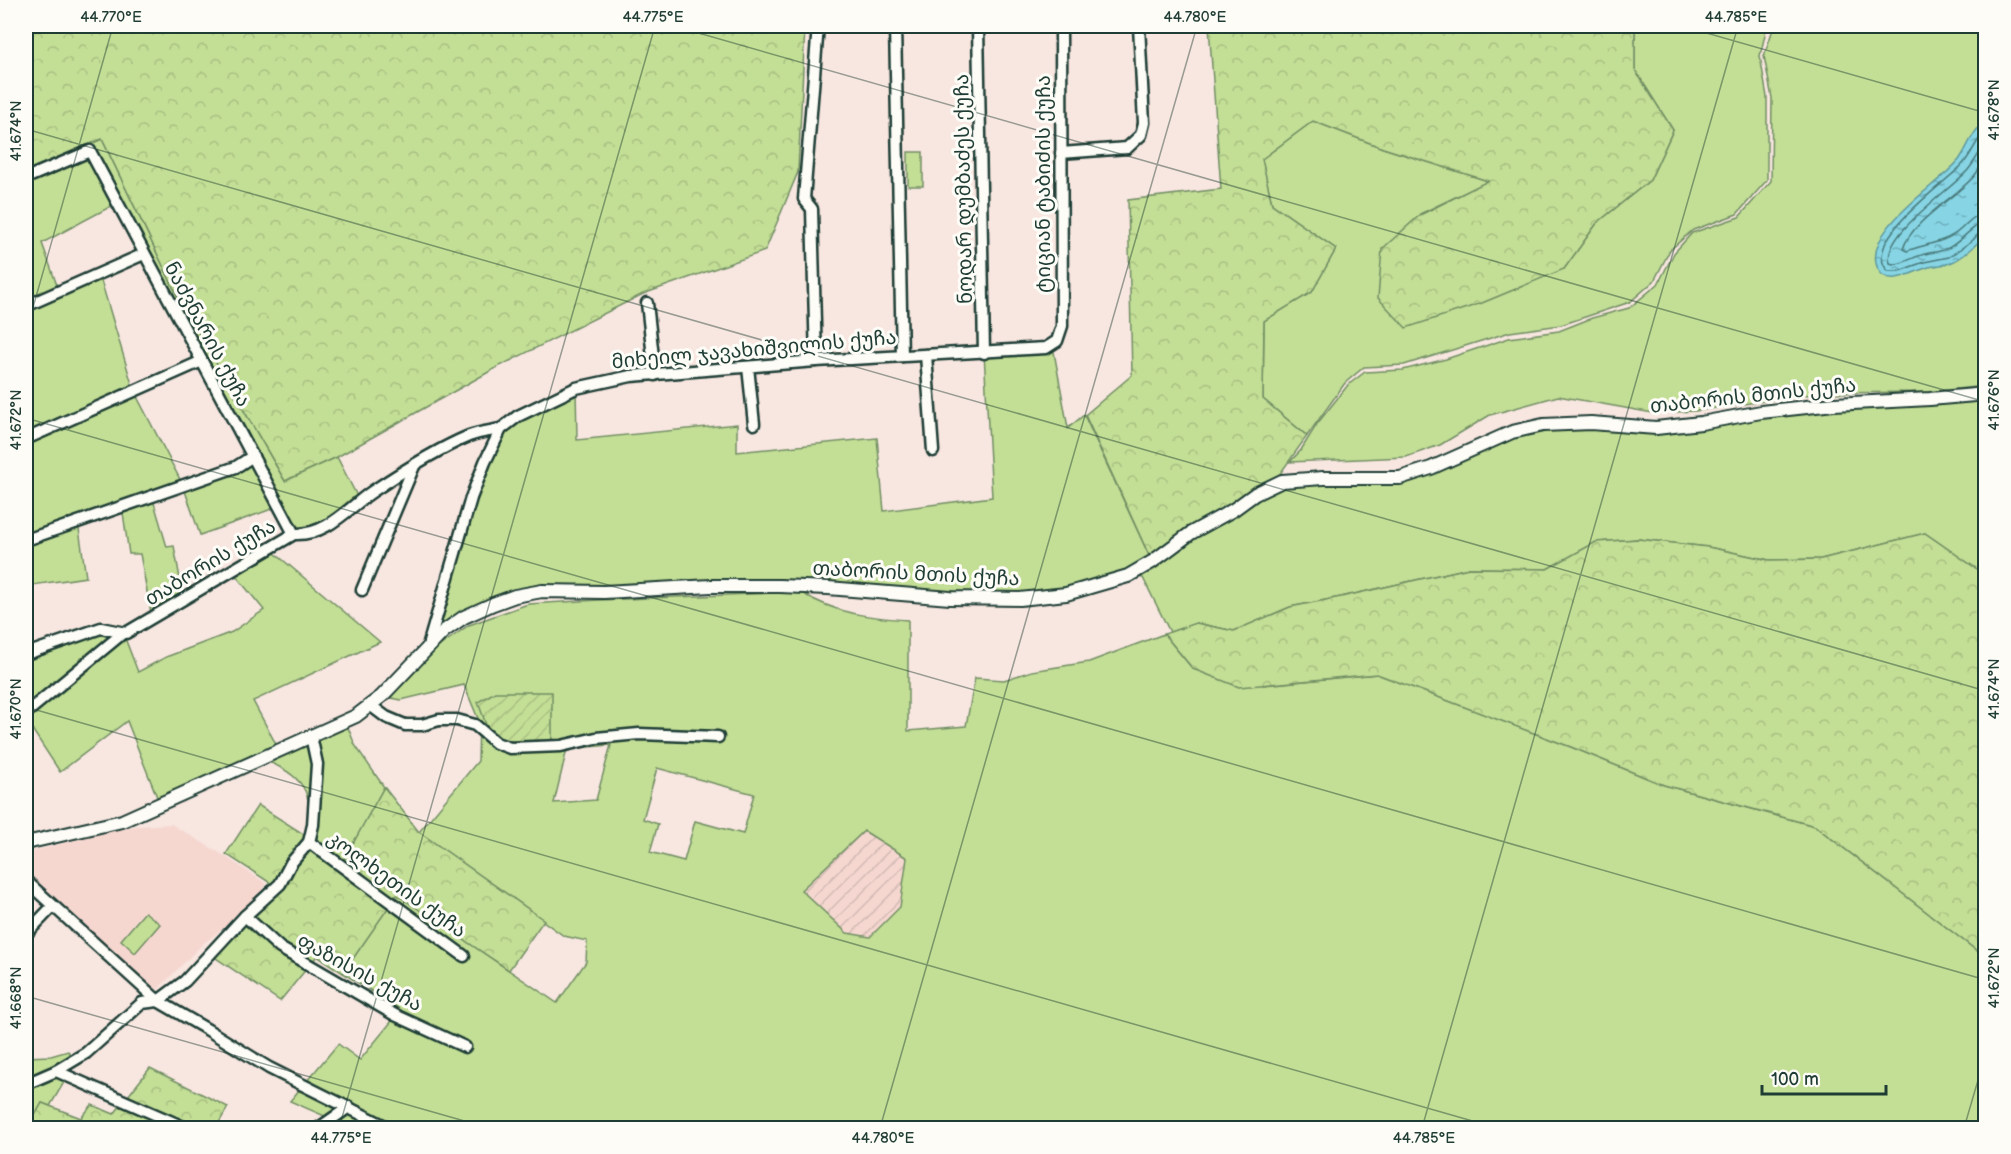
<svg xmlns="http://www.w3.org/2000/svg" width="2011" height="1154" viewBox="0 0 2011 1154" font-family="'Balsamiq Sans','Noto Sans Georgian',sans-serif">
<style>
.built{fill:#f5d7d0}
.industrial{fill:url(#industrial-furrows)}
.grass{fill:#c3de95;stroke:#718e64;stroke-width:1.5;fill-rule:evenodd}
.forest{fill:url(#forest-crowns);stroke:#718e64;stroke-width:1.5}
.garden{fill:url(#garden-furrows);stroke:#718e64;stroke-width:1.5}
.water{fill:url(#water-ripples);stroke:#5d989e;stroke-width:1.5}
.lines{fill:none;stroke-linecap:round;stroke-linejoin:round}
.shore{stroke:#48797a;stroke-width:1.5}
.minor-casing{stroke:#1f3d34;stroke-width:15}
.major-casing{stroke:#1f3d34;stroke-width:16}
.minor{stroke:#fdfcf7;stroke-width:10}
.major{stroke:#fdfcf7;stroke-width:12}
.ticks{fill:none;stroke:#1f3d34;stroke-width:1.5;stroke-opacity:0.45}
.labels{text-anchor:middle;stroke-width:6;stroke-linejoin:round;paint-order:stroke}
.street-label{font-size:20px;fill:#1f3d34;stroke:#fdfcf7}
.neatline{fill:none;stroke:#1f3d34;stroke-width:2}
.ticks-label{font-size:15px;text-anchor:middle;fill:#1f3d34}
</style>
<defs>
<pattern id="industrial-furrows" width="10" height="10" patternUnits="userSpaceOnUse" patternTransform="scale(1.5)"><rect width="10" height="10" fill="#f5d7d0"/><path d="M-1 1l2-2M0 10L10 0M9 11l2-2" fill="none" stroke="#d2b9b3"/></pattern>
<pattern id="forest-crowns" width="20" height="18" patternUnits="userSpaceOnUse" patternTransform="scale(1.5)"><rect width="20" height="18" fill="#c3de95"/><path d="M2 6a3 3 0 1 1 6 0M12 15a3 3 0 1 1 6 0" fill="none" stroke="#a7bf81"/></pattern>
<pattern id="garden-furrows" width="10" height="10" patternUnits="userSpaceOnUse" patternTransform="scale(1.5)"><rect width="10" height="10" fill="#c3de95"/><path d="M-1 1l2-2M0 10L10 0M9 11l2-2" fill="none" stroke="#a7bf81"/></pattern>
<pattern id="water-ripples" width="26" height="14" patternUnits="userSpaceOnUse" patternTransform="scale(1.5)"><rect width="26" height="14" fill="#86d4e4"/><path d="M2 4q2-2 4 0t4 0M15 11q2-2 4 0t4 0" fill="none" stroke="#6dadba"/></pattern>
</defs>
<rect width="100%" height="100%" fill="#f8e6e0"/>
<filter id="ink" filterUnits="userSpaceOnUse"><feTurbulence type="fractalNoise" baseFrequency=".0167" numOctaves="2"/><feDisplacementMap in="SourceGraphic" scale="12" xChannelSelector="R" yChannelSelector="G"/><feConvolveMatrix kernelMatrix="1 2 1 2 8 2 1 2 1" color-interpolation-filters="sRGB"/></filter>
<g filter="url(#ink)">
<path class="built" d="M171,824l49,29 47,31 -26,30 -38,30 -47,47 -130,-115v-23l99,-26z"/>
<path class="industrial" d="M864,831l43,27 -7,49 -30,30 -23,-4 -46,-43z"/>
<g class="grass">
<path d="M1635,26h132l-7,30 7,41v83l-30,34 -44,16 -23,20 -16,31 -24,21 -69,23 -51,7 -106,33 -40,2 -19,16 -38,53 -44,-37 1,-79 48,-28 24,-43 -64,-45 -11,-45 52,-38 70,27 106,33 -69,33 144,55 33,-46 53,-43 23,-50 -38,-60z"/>
<path d="M1774,26h211v360l-57,6 -108,1 -125,18 -42,2 -95,-17 -68,19 -50,30 -34,12 -116,5 11,-12 16,-26 31,-39 17,-13 38,-2 43,-11 63,-21 50,-7 33,-13 37,-10 29,-24 16,-31 18,-20 47,-16 32,-36 1,-83 -8,-42z"/>
<path d="M102,139l77,160 106,182 52,-24 22,43 -16,15 -49,19 -14,-28 -80,29 -17,-50 -31,11 15,51 7,-1 10,54 -32,18 -12,-64h-11l-7,-48 -44,16 8,55 -60,9v-415zM117,203l136,253 -70,29 -49,-94 -35,-117 -40,17 -17,-48z"/>
<rect x="908" y="152" width="15" height="34"/>
<path d="M1046,348l8,4 14,76 16,-13 68,147 118,-77 126,-7 147,-56 114,4 328,-34 1,175 -9,2 -52,-36 -104,26 -52,1 -61,-13 -70,-8 -41,3 -50,27 -78,-1 -128,29 -51,10 -56,24 -38,-8 -26,9 -27,-54 -15,-2 -108,23 -192,-11 -256,2 -79,14 -65,42 43,-148 30,-69 75,-41 1,52 160,-16v28l140,-14 7,73 108,-14 -8,-144z"/>
<path d="M270,549l110,93 -127,59 26,49 -62,28 -60,19 -30,-76 -67,51 -34,-52v-3l97,-84 15,39 28,-15 66,-25 32,-22 -32,-39z"/>
<path d="M800,592c37,22 66,25 108,28v111l58,-5 9,-48 29,2 28,-9 57,-9 75,-28 29,35 71,16 113,-11 194,73 93,38 151,41 170,131v171h-1633l-62,-27 48,-57 22,16 41,-50 -58,-37 54,-79 160,109 29,-41 1,-21 -23,-5 -145,-104 59,-71 1,-40 -15,-36 -63,15 -14,-3 36,-39 46,-33 59,-21 71,-4zM611,745l-15,55 -42,3 13,-54zM657,768l97,26 -11,40 -48,-13 -11,40 -34,-9 8,-28 -15,-5zM864,831l43,27 -7,49 -30,30 -23,-4 -46,-43z"/>
<path d="M95,633l18,5 -87,71v-51z"/>
<path d="M347,725l8,20 29,42 -40,73 -37,-23c7,-40 0,-59 -38,-75z"/>
<path d="M145,912l15,12 -25,29 -14,-13z"/>
<path d="M68,1051l8,11 -26,44 -8,-3 -14,25h-2v-71l25,-1z"/>
</g>
<g class="forest">
<path d="M26,26h779l-7,146 -33,79 -122,43 -149,75 -157,88 -52,24 -106,-182 -77,-160 -76,32z"/>
<path d="M1209,26h426v44l38,60 -23,50 -53,43 -33,46 -82,34 -76,25 -28,-30 4,-49 38,-34 68,-34 -105,-33 -70,-27 -51,38 10,45 64,45 -24,43 -48,29 -1,78 44,37 -30,42 -125,84 -67,-147 47,-40 -4,-175 93,-11z"/>
<path d="M1925,533l52,36 8,-2v390l-170,-131 -151,-41 -93,-38 -194,-73 -138,13 -46,-18 -29,-35 32,-11 38,8 56,-24 51,-10 128,-29 78,1 49,-27 42,-3 70,8 61,13 52,-1z"/>
<path d="M384,787l35,45 125,88 -35,50 -112,-75 -54,78 -26,-17 -37,45 -67,-45 62,-70 -49,-32 32,-49 86,55z"/>
<path d="M150,1068l78,39 -12,21h-188l14,-25 39,15 11,-13 22,9z"/>
</g>
<path class="garden" d="M495,692h57v48l-47,1 -16,-8 -11,-31z"/>
<path class="water" d="M1985,123v111c-8,11 -22,24 -35,29 -9,3 -19,2 -27,6 -14,5 -36,18 -45,0 -18,-38 62,-85 81,-109 9,-12 13,-30 26,-37z"/>
<g class="lines">
<g class="shore">
<path d="M1986,130c-10,10 -14,24 -24,35 -17,19 -103,76 -74,106h11l25,-9 25,-5 24,-17 7,-8 6,-1"/>
<path d="M1986,142c-6,9 -11,20 -18,28 -16,19 -87,65 -78,93 9,4 22,-6 32,-8 7,-3 16,-2 24,-6 14,-5 26,-25 40,-26"/>
<path d="M1986,159c-4,5 -7,11 -11,16 -18,22 -63,45 -72,74l4,2c18,-7 39,-8 54,-22 9,-8 12,-14 25,-15"/>
</g>
<g class="minor-casing">
<g id="minor">
<path d="M895,26l7,330"/>
<path d="M978,26l6,327"/>
<path d="M1061,153l66,-5 14,-13 3,-12 -5,-97"/>
<path d="M26,178l64,-27 204,383"/>
<path d="M647,303l8,72"/>
<path d="M26,306l118,-52"/>
<path d="M926,355l7,96"/>
<path d="M816,361l-4,-152 -8,-10 14,-173"/>
<path d="M748,367l6,57"/>
<path d="M26,439l176,-78"/>
<path d="M26,540l210,-73 17,-11"/>
<path d="M362,590l52,-124"/>
<path d="M428,646l43,-148 14,-36 16,-33 17,-13 58,-28 55,-12 185,-15 230,-13 11,-7 5,-15 -1,-300"/>
<path d="M26,654l75,-26 25,5 168,-99c33,2 55,-27 79,-43 27,-18 67,-43 96,-55 10,-4 21,-5 32,-7"/>
<path d="M370,705l16,12 19,8h17l17,-5h18l18,5 21,18 14,5 51,-2 35,-8 43,-4 79,3"/>
<path d="M26,713l97,-80"/>
<path d="M309,842l155,114"/>
<path d="M26,881l132,120 50,29 61,38 120,60"/>
<path d="M245,916l35,32 115,67 70,32"/>
<path d="M26,934l27,-28"/>
<path d="M56,1071l130,57"/>
<path d="M26,1084l30,-13 30,-18 56,-50 16,-2 27,-20 60,-65 35,-32 11,-21 18,-21 4,-17 4,-61 -6,-28"/>
<path d="M319,1128l30,-21"/>
</g>
</g>
<g class="major-casing">
<path id="major" d="M26,843l96,-22 234,-105 26,-20 62,-65 20,-14 29,-13 22,-8 27,-5 62,1 107,-6h69l48,2 122,10 70,1 46,-5 62,-18 24,-14 39,-29 42,-23 22,-16 27,-13 41,-3h77l31,-10 81,-36 31,-7 48,-2 65,5 45,-5 60,-11 73,-8 96,-5 56,-5"/>
</g>
<use href="#minor" class="minor"/>
<use href="#major" class="major"/>
</g>
</g>
<path class="ticks" d="M674,26l1312,376M1682,26l304,87M26,129l1960,562M26,332l87,-306M26,418l1960,562M26,707l1471,421M26,996l463,132M339,1128l316,-1102M880,1128l317,-1102M1422,1128l316,-1102M1964,1128l22,-75"/>
<g class="labels">
<g class="street-label">
<text transform="translate(1043 184) rotate(-90)" y="7">ტიციან ტაბიძის ქუჩა</text>
<text transform="translate(963 189) rotate(-91)" y="7">ნოდარ დუმბაძეს ქუჩა</text>
<text transform="translate(208 334) rotate(62)" y="7">ნაძვნარის ქუჩა</text>
<text transform="translate(754 349) rotate(-5)" y="7">მიხეილ ჯავახიშვილის ქუჩა</text>
<text transform="translate(1753 395) rotate(-6)" y="7">თაბორის მთის ქუჩა</text>
<text transform="translate(210 562) rotate(-31)" y="7">თაბორის ქუჩა</text>
<text transform="translate(916 573) rotate(3)" y="7">თაბორის მთის ქუჩა</text>
<text transform="translate(397 884) rotate(36)" y="7">კოლხეთის ქუჩა</text>
<text transform="translate(360 972) rotate(29)" y="7">ფაზისის ქუჩა</text>
</g>
</g>
<rect width="2011" height="1154" fill="none" stroke="#fdfcf7" stroke-width="66"/>
<path d="M1762 1085v9h124v-9" fill="none" stroke="#1f3d34" stroke-width="3"/>
<text x="1771" y="1085" font-size="18" fill="#1f3d34" stroke="#fdfcf7" stroke-width="4.5" paint-order="stroke">100 m</text>
<rect x="33" y="33" width="1945" height="1088" class="neatline"/>
<g class="ticks-label">
<text x="111" y="22">44.770°E</text>
<text x="653" y="22">44.775°E</text>
<text x="1195" y="22">44.780°E</text>
<text x="1736" y="22">44.785°E</text>
<text transform="translate(1994 110) rotate(-90)" y="5">41.678°N</text>
<text transform="translate(16 131) rotate(-90)" y="5">41.674°N</text>
<text transform="translate(1994 400) rotate(-90)" y="5">41.676°N</text>
<text transform="translate(16 420) rotate(-90)" y="5">41.672°N</text>
<text transform="translate(1994 689) rotate(-90)" y="5">41.674°N</text>
<text transform="translate(16 709) rotate(-90)" y="5">41.670°N</text>
<text transform="translate(1994 978) rotate(-90)" y="5">41.672°N</text>
<text transform="translate(16 998) rotate(-90)" y="5">41.668°N</text>
<text x="341" y="1143">44.775°E</text>
<text x="883" y="1143">44.780°E</text>
<text x="1424" y="1143">44.785°E</text>
</g>
</svg>
